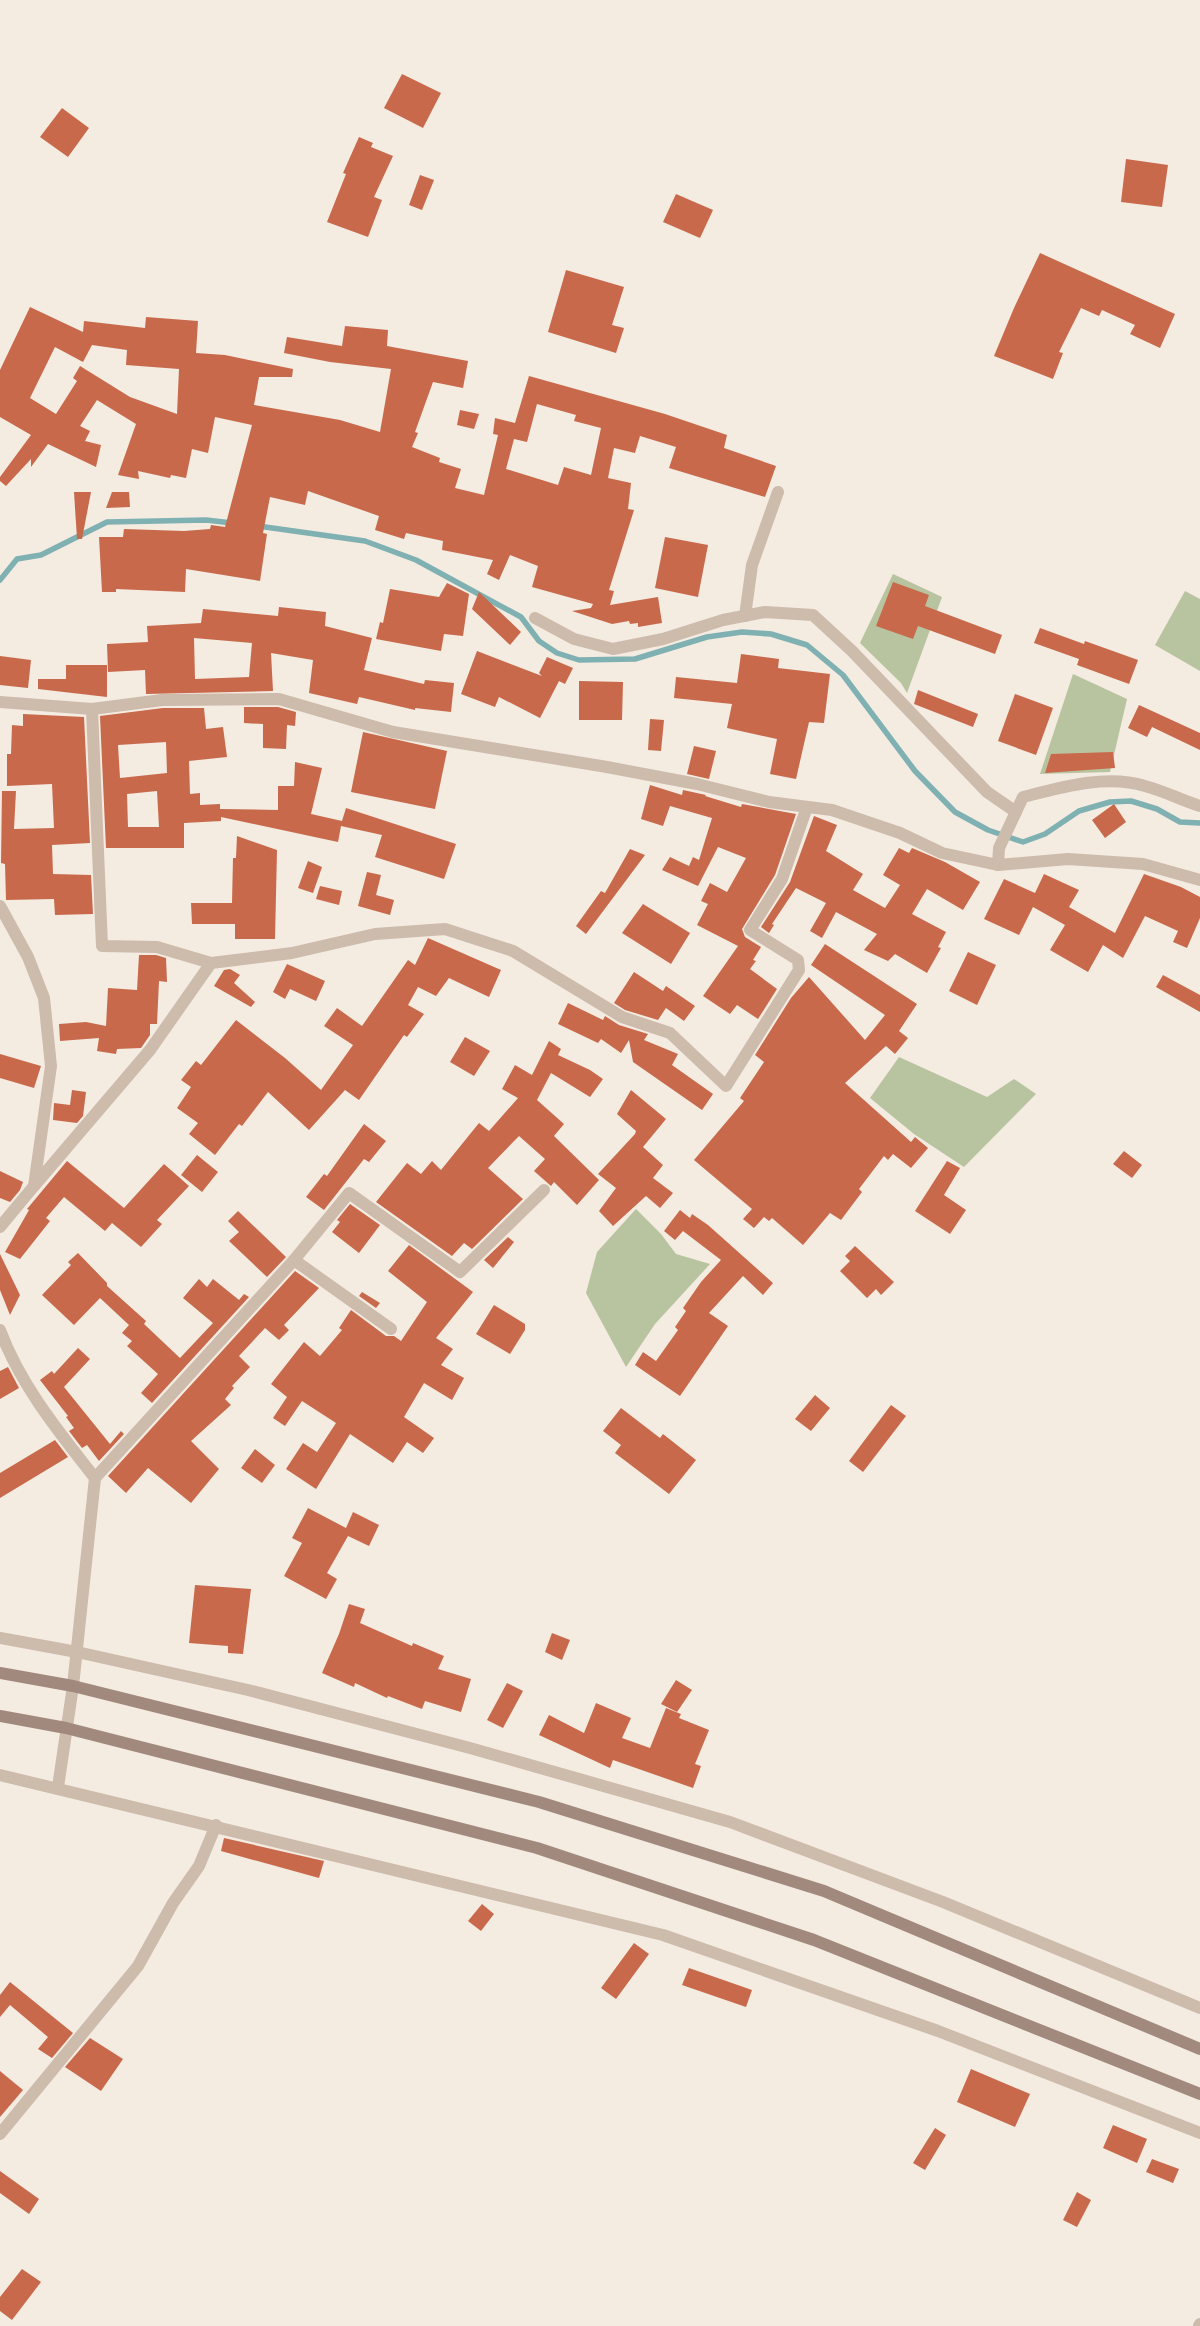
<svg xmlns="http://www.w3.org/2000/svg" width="1200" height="2326" viewBox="0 0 1200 2326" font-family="Ubuntu,sans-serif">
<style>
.green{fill:#b8c4a0}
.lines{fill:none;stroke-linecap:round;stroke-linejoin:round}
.stream{stroke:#7fb0b2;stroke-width:5.5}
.building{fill:#c8694b;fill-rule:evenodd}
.street{stroke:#cdbbac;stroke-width:12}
.secondary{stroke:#a18a7d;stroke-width:12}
</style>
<rect width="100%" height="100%" fill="#f4ebe1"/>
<g class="green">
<path d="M893,574l49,23 -35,96 -6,-10 -41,-40z"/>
<path d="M1185,591l15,8v72l-45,-26z"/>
<path d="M1073,674l54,25 -17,73 -70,2z"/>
<path d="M899,1057l88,40 27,-18 22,15 -72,73 -50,-33 -44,-36z"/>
<path d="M636,1209l25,25 15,20 34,10 -55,60 -29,43 -40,-74 11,-41z"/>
</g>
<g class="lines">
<g class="stream">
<path d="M258,526l107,15 51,19 105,57 18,24 18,12 22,7 56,-1 72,-22 35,-5 29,2 36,11 36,30 72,96 40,41 33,18 35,12 22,-8 34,-23 31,-9 21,-1 26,8 23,13 20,1"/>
<path d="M0,580l17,-21 24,-4 66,-33 99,-2 26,3"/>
</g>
</g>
<g class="building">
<path d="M402,74l39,19 -18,35 -39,-20z"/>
<path d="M62,108l27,20 -21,29 -28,-20z"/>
<path d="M359,137l14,6 -2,4 22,9 -19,41 8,3 -14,37 -41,-15 19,-48 -3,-1z"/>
<path d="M1126,159l42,6 -6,42 -41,-5z"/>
<path d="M420,175l14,5 -12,30 -13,-5z"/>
<path d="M676,194l37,16 -13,28 -37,-16z"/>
<path d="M1040,253l135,61 -15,34 -30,-14 5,-9 -33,-15 -3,6 -18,-8 -22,44 4,1 -10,26 -59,-23 20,-48z"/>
<path d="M566,270l58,17 -12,38 12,3 -8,25 -68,-21z"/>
<path d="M30,307l53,25 1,-11 61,7 1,-11 52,4 -2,32 29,2 68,14 -1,8h-33l-5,28 86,15 40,12 11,-63 -61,-7 -46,-9 3,-16 55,9 3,-20 43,4 -1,16 81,15 -5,27 -30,-6 -18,50 3,1 -6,14 28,11 -1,4 22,7 -6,19 29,7 14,-60 -5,-1 2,-16 20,5 14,-47 136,38 62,21 -3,13 52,18 -11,31 -96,-29 7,-21 -36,-11 -5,17 -21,-5 -6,30 23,5 -3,26 6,1 -25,80 5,1 -4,14 48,-8 4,26 -24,4v-4l-8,1 -1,-3 -17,3 -40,-13 19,-3 2,-4 -61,-17 6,-21 -28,-11 -11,25 -12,-6 6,-14 -51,-10 1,-9 -37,-8 -2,6 -29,-9 4,-14 -71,-25 -3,14 -35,-8 -7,36 4,1 -7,47 -74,-12 -1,23 -69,-3v3h-14l-3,-55h24l1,-8 60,2 26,-2 1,-4 14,2 27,-102 -37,-8 -7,36 -16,-4 -6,29 -15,-3 -1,3 -32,-7 1,8 -21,-4 18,-51 -39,-24 -17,26 10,5 -5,10 16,4 -5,22 -48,-23 -17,23v-8l-25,27 -6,-5v-4l31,-42 -31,-18v-47zM92,345l35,5 -1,15 53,4 -2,45 -47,-17 -50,-31 -7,12 4,3 -21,33 -26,-16 25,-51 28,15zM537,404l39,11 -2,6 27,7 -10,47 -27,-8 -6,18 -52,-16 8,-30 13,3z"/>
<path d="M460,410l19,4 -5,15 -17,-4z"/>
<path d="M74,492h17l-9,47h-5z"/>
<path d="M112,492h17l1,15 -24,1z"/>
<path d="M665,537l43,8 -10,52 -43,-9z"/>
<path d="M893,582l36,13 -4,11 77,29 -7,19 -77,-28 -5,13 -37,-13z"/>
<path d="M447,583l22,11 -6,42 -19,-2 -3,17 -65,-12 4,-17 3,1 7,-34 49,8z"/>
<path d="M479,592l42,40 -11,13 -38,-36z"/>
<path d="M279,607l47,5 -1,14 47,12 -8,32 60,14 1,-4 29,3 -3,29 -36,-4v2l-56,-13 -2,7 -48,-11 4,-33 -42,-7 2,38 -127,3 -1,-24 -37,2 -1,-28 41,-2 -1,-16 54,-3 2,-14 75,7zM194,638l58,5 -3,34 -54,2z"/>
<path d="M1040,628l44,16 1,-3 53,19 -9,24 -52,-19 2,-6 -45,-16z"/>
<path d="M477,651l65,25 -3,-3 8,-16 26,11 -8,16 -6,-3 -19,37 -41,-21 -4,10 -34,-13z"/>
<path d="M741,654l38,5 -1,9 52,6 -6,49 -15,-1 -13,57 -26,-5 7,-35 -50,-11 5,-24 -58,-6 2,-21 61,6z"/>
<path d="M0,656l31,4 -3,28 -28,-3z"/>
<path d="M66,665h41v32l-69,-8v-10h28z"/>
<path d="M579,681l44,1 -1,38h-43z"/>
<path d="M918,690l60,24 -5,13 -59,-23z"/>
<path d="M1015,694l38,14 -17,47 -38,-14z"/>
<path d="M1139,705l61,28v17l-48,-23 -5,10 -19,-9z"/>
<path d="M244,707h34l18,5 -1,14 -8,-1 -1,24 -23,-1v-24l-19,-1z"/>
<path d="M163,708h41l2,21 17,-2 4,30 -38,4 1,33 10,-1v12l20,-1v5l58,1v-24h16l1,-24 27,6 -11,46 31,7 4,-13 110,36 -12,35 -69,-22 7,-22 -41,-9 -3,16 -117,-25v4l-37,2v25h-78l-6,-132zM166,742l1,31 -47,5 -2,-33zM157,791l2,36h-31l-1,-33z"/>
<path d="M23,714l61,3 6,126 -38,2 1,29 38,1 2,39 -38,1 -1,-16 -48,1 -1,-36 -4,-1 1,-72h14l-2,38 40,-1 -2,-44 -45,2v-32h4l1,-29 11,1z"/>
<path d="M650,719l14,1 -3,31 -13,-1z"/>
<path d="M363,732l84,19 -12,58 -84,-17z"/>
<path d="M694,746l22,5 -7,28 -22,-5z"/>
<path d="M1113,752l2,16 -70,5 6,-19z"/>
<path d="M650,785l32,10 1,-5 23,5 -1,1 36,11 1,-3 54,10 -21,61 -33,54 3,8 16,10 -8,13 3,1 -6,8 27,20 -19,30 -21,-14 -7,9 -27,-18 35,-50 -41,-21 11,-21 -7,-3 9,-18 17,9 19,-34 -28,-11 -20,39 -36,-16 8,-13 19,9 4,-9 6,3 13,-42 -42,-12 -7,20 -22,-7z"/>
<path d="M1114,804l12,18 -21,16 -13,-18z"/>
<path d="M814,816l23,9 -11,26 37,23 -10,16 32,18 15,-23 -17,-10 16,-27 10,5 3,-5 33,14 35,20 -17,28 -36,-21 -15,25 34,18 -8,15 3,1 -14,25 -32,-19 -7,7 -24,-11 13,-16 -41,-22 -14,26 -12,-7 16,-28 -30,-15 -24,36 2,1 -5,8 -8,-6 29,-45z"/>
<path d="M237,836l40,14 -2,89h-40v-15h-43l-1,-21h41l1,-45h3z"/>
<path d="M630,849l15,6 -59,79 -10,-8 25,-35 4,2z"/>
<path d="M308,861l14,6 -9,26 -15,-5z"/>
<path d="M367,872l14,3 -5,20 18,5 -4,15 -32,-9z"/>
<path d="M1044,874l35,16 -10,17 46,26 29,-59 37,13 19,10v21l-13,30 -14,-6 5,-11 -33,-15 -22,42 -20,-13 -15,27 -38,-22 15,-25 -32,-18 -14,28 -35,-16 20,-40 31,14z"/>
<path d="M320,886l22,5 -3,14 -23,-6z"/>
<path d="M643,904l47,29 -19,31 -49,-31z"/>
<path d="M428,938l73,32 -12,27 -40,-19 -13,18 -18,-9 -10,18 16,9 -17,23 -3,-2 -45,65 -14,-10 -36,40 -41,-38 -26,34 -3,-2 -24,31 -26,-21 9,-11 -21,-15 14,-21 -10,-7 15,-19 5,4 35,-45 49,38 36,32 32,-45 -29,-19 13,-18 25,18 46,-66 7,5z"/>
<path d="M825,944l92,60 -18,27 9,7 -13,16 -9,-8 -41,37 66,59 4,-5 13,11 -17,20 -18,-14 -5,6 -4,-4 -25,33 3,3 -21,28 -11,-7 -27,32 -31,-27 -3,3 -5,-4 -10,11 -11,-9 9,-10 -58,-49 50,-59 -4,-3 24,-36 -9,-7 36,-57 18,-21 56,63 20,-25 -74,-50z"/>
<path d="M968,952l28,13 -19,40 -28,-14z"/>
<path d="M139,955h17l10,3 1,24 -8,-1 -2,43h-7v11l-9,13 -24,1 -1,5 -19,-3 2,-13 -39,3 -1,-17 27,-2 20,4 2,-38 29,2z"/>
<path d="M287,964l38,17 -9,20 -26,-12 -5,10 -12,-7z"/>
<path d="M230,969l10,6 -6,8 21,19 -4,5 -37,-21 10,-16z"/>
<path d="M634,972l29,19 3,-5 29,20 -11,15 -18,-13 -8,12 -33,-10 -11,-7z"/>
<path d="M1163,975l37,20v17l-44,-25z"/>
<path d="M568,1003l35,17 2,-4 14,9 29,9 -4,6 34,14 -6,11 41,29 -11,16 -69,-48 -4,-22 -8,13 -20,-14 -3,4 -40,-19z"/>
<path d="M465,1037l25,14 -16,25 -24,-14z"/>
<path d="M549,1041l12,8 -3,6 32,15 13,9 -13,18 -39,-24 -14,27 27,24 -10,12 45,44 -22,25 -23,-23 -3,4 -17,-15 11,-12 -26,-23 -31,32 35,31 -51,50 -8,-6 -12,13 -76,-54 31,-39 14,11 11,-13 9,9 38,-47 10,8 29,-33 -16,-9 13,-24 17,10z"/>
<path d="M0,1054l41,12 -7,22 -34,-10z"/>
<path d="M72,1090l14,2 -3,24 -6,7 -24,-3 1,-17 16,2z"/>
<path d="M631,1090l35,29 -23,28 20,18 -10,13 20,15 -13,15 -14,-12 -33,30 -14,-15 17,-23 -18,-14 37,-40 1,-3 -19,-17z"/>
<path d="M364,1124l22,17 -17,21 -5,-3 -40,51 -18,-13 18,-23 3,2z"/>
<path d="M1124,1151l18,14 -10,13 -19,-14z"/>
<path d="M197,1155l21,17 -16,20 -21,-17z"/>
<path d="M67,1161l57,47 40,-44 25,22 -32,34 5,4 -21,23 -29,-24 -7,8 -41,-34 -18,21 4,3 -30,38 -15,-7 24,-42 -2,-1z"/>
<path d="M947,1161l13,7 -16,27 22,15 -16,24 -35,-23z"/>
<path d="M0,1171l23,11 -3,8 -10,12 -10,-4z"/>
<path d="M350,1204l30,21 -21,28 -27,-21 8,-10 -3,-2z"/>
<path d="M680,1210l10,8 2,-4 16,11 65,58 -10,12 -20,-19 -34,37 19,13 -48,70 -45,-31 8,-13 13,9 22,-31 -3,-3 11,-16 -3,-3 18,-26 20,-22 -38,-29 -8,9 -11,-9z"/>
<path d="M238,1211l48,46 -19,20 -38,-36 10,-9 -11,-11z"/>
<path d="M508,1237l6,5 -21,26 -9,-8z"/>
<path d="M409,1245l64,47 -37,46 17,11 -12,16 23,13 -12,22 -28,-17 -20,34 30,21 -11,15 -16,-11 -14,21 -43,-29 -34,55 -30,-20 17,-26 14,9 19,-29 -34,-22 -17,25 -12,-8 14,-21 -16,-13 33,-42 16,14 22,-26 -3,-2 12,-18 35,26h8l7,5 26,-39 -39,-31z"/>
<path d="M855,1246l39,36 -13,13 -5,-6 -9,9 -27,-27 10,-10 -5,-5z"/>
<path d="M78,1253l29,30v3l39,35 -2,3 36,34 33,-35 -30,-25 16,-19 8,8 6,-8 26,21 5,-6 5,3 -97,106 -11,-10 17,-19 -31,-28 5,-5 -10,-8 7,-8 -29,-27 -26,27 -32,-30 29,-30 -3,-3z"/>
<path d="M0,1254l20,41 -10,20 -10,-25z"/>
<path d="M295,1271l24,17 -35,37 5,5 -10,10 -14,-12 -26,28 11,11 -18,19 2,2 -9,11 6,6 -40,36 28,28 -28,34 -43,-35 -22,25 -18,-17z"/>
<path d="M362,1292l18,11 -4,5 -17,-12z"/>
<path d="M494,1305l31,19v6l-15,24 -34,-20z"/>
<path d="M78,1348l12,11 -26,28 46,57 11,-13 3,3 -25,27 -12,-16 -5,3 -13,-17 5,-3 -8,-11 2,-1 -28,-36 12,-9 2,3z"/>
<path d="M8,1367l11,21 -19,11v-28z"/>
<path d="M815,1395l15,13 -19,23 -16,-12z"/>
<path d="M891,1405l15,11 -43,56 -14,-11z"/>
<path d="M621,1408l39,30 3,-4 33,26 -27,34 -54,-41 6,-8 -18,-14z"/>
<path d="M55,1440l13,17 -68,41v-25z"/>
<path d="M255,1449l20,16 -13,18 -21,-15z"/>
<path d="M308,1508l38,20 7,-16 26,13 -10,21 -21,-10 -21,37 10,6 -11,20 -42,-23 18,-33 -10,-5z"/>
<path d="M195,1585l56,4 -8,65 -15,-1v-7l-39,-3z"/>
<path d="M349,1604l16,5 -5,14 52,23 1,-3 31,13 -6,13 33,10 -10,33 -36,-11 -3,8 -34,-13 -1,2 -32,-15 -1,4 -32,-14 17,-39z"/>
<path d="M552,1633l18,7 -8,20 -17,-8z"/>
<path d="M676,1680l16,10 -15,22 -16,-8z"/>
<path d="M507,1683l16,8 -20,37 -16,-8z"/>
<path d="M596,1703l35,15 -9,20 28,10 16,-40 15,6 -2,4 30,12 -14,34 6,2 -8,22 -80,-28 -3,8 -71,-33 10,-20 35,18z"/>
<path d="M224,1838l100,23 -5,17 -98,-27z"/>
<path d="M482,1904l12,10 -13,17 -13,-10z"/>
<path d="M634,1943l15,11 -33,45 -15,-11z"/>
<path d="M689,1968l63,22 -6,17 -64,-22z"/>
<path d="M10,1982l63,51 -21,25 -14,-9 10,-12 -38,-32 -10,12v-22z"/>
<path d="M90,2038l33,21 -22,32 -36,-24z"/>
<path d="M971,2069l59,25 -15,33 -58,-25z"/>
<path d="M0,2071l23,19 -23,27z"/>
<path d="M1113,2125l34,14 -10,24 -34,-15z"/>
<path d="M935,2128l11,7 -21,35 -12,-7z"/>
<path d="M1152,2159l27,10 -6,14 -27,-11z"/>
<path d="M0,2171l39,28 -10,15 -29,-21z"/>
<path d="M1077,2192l14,8 -14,27 -14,-7z"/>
<path d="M22,2269l19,13 -29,38 -12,-9v-14z"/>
</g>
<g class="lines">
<g class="street">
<path d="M745,616l7,-51 26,-73"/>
<path d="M535,618l39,21 39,10 50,-10 60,-19 42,-8 48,3 39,36 135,141 29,20"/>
<path d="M0,702l92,7 70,-9 117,-1 114,33 214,35 90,17 72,18 63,8 68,23 42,20 56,12 70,-6 75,5 57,16"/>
<path d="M92,709l10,237 55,1 54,16"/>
<path d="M998,865l1,-17 24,-51c39,-10 83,-23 122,-11 19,5 36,14 55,20"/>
<path d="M0,906l28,51 16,41 7,68 -17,120 -34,41"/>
<path d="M34,1186l116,-136 61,-87 81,-10 83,-19 70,-5 68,22 109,66 48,16 56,53 73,-116 -1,-10 -48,-30 32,-51 25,-72"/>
<path d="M294,1260l97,69"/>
<path d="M0,1330c21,56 59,102 95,148l-22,208 -15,101"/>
<path d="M95,1478l199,-218 55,-67 111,79 84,-82"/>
<path d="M0,1638l77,14 171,38 222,58 260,74 213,80 257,106"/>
<path d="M0,1775l663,160 275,96 262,102"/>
<path d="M0,2134l138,-168 35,-63 26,-37 17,-41"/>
<path d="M1199,2326l1,-2"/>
</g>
<g class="secondary">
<path d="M0,1673l73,13 466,116 285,89 376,158"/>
<path d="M0,1716l66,12 471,120 277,92 386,154"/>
</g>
</g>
</svg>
